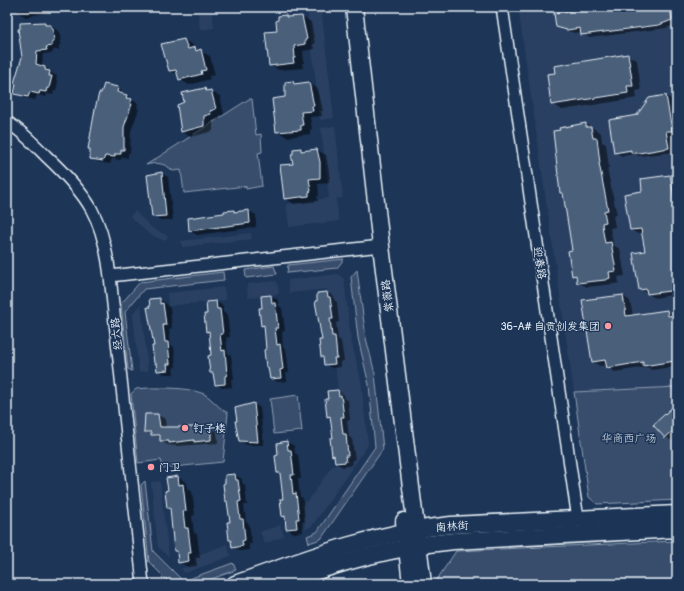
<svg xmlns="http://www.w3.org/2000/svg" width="684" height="591" viewBox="0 0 684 591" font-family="Pangolin,'LXGW WenKai TC',sans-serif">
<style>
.built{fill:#2a4162}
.green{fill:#374d6c;stroke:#909fb2}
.shadow{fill:#0007;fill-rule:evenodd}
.building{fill:#495e7a;stroke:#e8f1f8}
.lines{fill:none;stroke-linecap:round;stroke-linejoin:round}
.street-casing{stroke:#e8f1f8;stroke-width:14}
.secondary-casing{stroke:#e8f1f8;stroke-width:19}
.street{stroke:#1d3557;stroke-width:11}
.secondary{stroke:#1d3557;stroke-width:16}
.poi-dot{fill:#ff9aa2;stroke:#1d3557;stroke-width:1.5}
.labels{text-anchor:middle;stroke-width:3;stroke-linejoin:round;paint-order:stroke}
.street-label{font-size:11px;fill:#e8f1f8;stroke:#1d3557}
.poi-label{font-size:11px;fill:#e8f1f8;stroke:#1d3557;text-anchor:start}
.park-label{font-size:11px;fill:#b3c0ce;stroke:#1d3557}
</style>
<rect width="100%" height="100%" fill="#1d3557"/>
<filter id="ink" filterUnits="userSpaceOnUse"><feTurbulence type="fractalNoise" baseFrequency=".025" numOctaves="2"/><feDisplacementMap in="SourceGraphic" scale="8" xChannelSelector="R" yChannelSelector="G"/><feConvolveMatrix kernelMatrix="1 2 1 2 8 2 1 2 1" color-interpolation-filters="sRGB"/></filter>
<g filter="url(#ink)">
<g class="built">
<path d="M307,7h14l13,111 -14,2z"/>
<path d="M518,7h159v380l-103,5z"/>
<path d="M212,12l2,16 -14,2 -2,-17z"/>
<path d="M335,126l8,72 -7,1 3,22 -50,6 -3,-23 43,-6 -8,-70z"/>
<path d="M135,211l17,17 16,8 -3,5 -16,-7 -19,-18z"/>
<path d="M251,233l1,6 -70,8 -1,-6z"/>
<path d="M338,274l6,5 7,61 10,40 7,65 -56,81 -7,3 -3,-27 6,-1 24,-35 14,-2 -19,-175 -38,4 -1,-13z"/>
<path d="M277,281l2,13 -31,4 -1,-14z"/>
<path d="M224,287l2,13 -58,6 -1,-13z"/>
<path d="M141,304l7,67 -9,1 -6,-58z"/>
<path d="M160,481l4,35 5,41 -11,-10 -7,-65z"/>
<path d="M280,525l4,11 -19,8 -5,-12z"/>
<path d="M227,544l4,12 -46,17 -4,-4 14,-6 -2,-6z"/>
</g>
<g class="green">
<path d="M249,99h3l4,36 5,-1 1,18 -4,1 4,33 -16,3v-3l-62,7 -3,-23 -8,1c-8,-8 -16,-9 -27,-6z"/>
<path d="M344,259l-7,9 -50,5 1,-8z"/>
<path d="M274,266l3,8 -31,4 -1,-8z"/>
<path d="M357,270l9,68 9,36 8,75 -62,90 -12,4 -2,-7 10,-4 58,-85 -6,-62 -11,-47 -7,-61z"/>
<path d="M223,272l1,8 -80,9 -19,23 7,59 -4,-2 -7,-65 19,-22z"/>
<path d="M677,387v113l-80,4 -8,-7 -15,-105z"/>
<path d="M148,388c17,0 39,-1 56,6 9,5 14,14 24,19l-5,49 -60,6 -2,-8 -23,3 -7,-69 5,-5z"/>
<path d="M298,395l4,36 -28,3 -4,-35z"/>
<path d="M145,481l8,70 30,30 50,-18 3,7 -38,14h-27l-22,-22 -8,-77z"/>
<path d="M677,541v43h-243l22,-33z"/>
</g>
<g class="shadow">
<path d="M16,7h38v1l-5,1v3l-23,5 -7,-4z"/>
<path d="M599,7h77l1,17 -11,4 -77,10 -7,-6 -8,1 -17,-6z"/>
<path d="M286,16l4,2 12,-1 9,5 4,22h-2l1,5 -11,2 1,12h-2l1,5 -24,2 -9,-5 9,-34z"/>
<path d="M45,23l12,7 3,4 1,11h-2v5h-6v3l-10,1 -1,13 10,4 -1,2 6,3 -1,4 2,1 -2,10h-2l-1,4 -6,-1 -1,3 -9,-2 -2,5 -13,-3 -7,-4z"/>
<path d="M184,40l9,5 1,3 16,8 5,19 -6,1 1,3 -21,6 -10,-6 -1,-4 -7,-4 -6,-14 -3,-12z"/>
<path d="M627,55l10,5 4,30 -5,1 1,7 -75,12 -10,-6z"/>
<path d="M293,82l5,3 11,-2 9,6 5,22h-2l1,5 -12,1 2,12 -2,1v4l-23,3 -10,-6 9,-33z"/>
<path d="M117,88l21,16 -1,4 2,1 -8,22 -1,22h-2v5l-6,-1 -1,3 -9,-1 -2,5 -12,-2 -7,-3z"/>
<path d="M205,89l15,7 4,18 -5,2 1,3 -7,2v10l-22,6 -9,-5 3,-29z"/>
<path d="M666,96l7,4 4,25v9l-4,1 2,17 -36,4 -3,-2 -14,2 -7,-4 35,-53zM636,149v2l-16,2v-2z"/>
<path d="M586,124l15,9 1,9 4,2 3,24h-2l10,47h-4l2,12 -5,1 2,9 1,8 7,4 5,27 -7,1 1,6 -5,1 -27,3 -9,-5 -1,-4 -4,-3v-24l-9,-57 -3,-1z"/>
<path d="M301,149l4,2 12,-1 9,5 4,23h-1v5l-11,1 1,12h-2l1,5 -24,3 -9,-6 9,-33z"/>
<path d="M161,173l7,4 5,43h-13l-7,-4z"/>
<path d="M670,176l7,3v115l-22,4 -15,-9 6,-37 -3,-19 -5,1 -7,-4 13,-38 -2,-12z"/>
<path d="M234,211l3,2 12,-2 7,4v12l-59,8 -7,-4z"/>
<path d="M327,293l7,3v4l3,2 2,20 -3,1 2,16 3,2 3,20 -3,1v5l-9,1 -7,-4 -6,-63z"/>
<path d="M271,296l7,4 1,6 3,2 3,23 -3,1 1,16 3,1 3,24h-3l1,8 -9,1 -7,-4 -1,-10 -3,-1 1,-17 -3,-23 -3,-2v-28z"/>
<path d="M623,296l7,5 3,15 34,-5 10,5v50l-25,4 -5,-3 -32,5 -7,-4 -1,-3 -7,1 -7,-4z"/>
<path d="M159,299l7,4 1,3 3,2 2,20 -3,1 2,16 3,2 2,20 -3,1 1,6h-9l-7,-4 -7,-62z"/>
<path d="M216,302l7,4v6l4,2 3,23 -4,1 2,16 3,1 3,24h-3l1,8 -10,1 -6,-4 -2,-9 -3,-2 1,-17 -2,-23 -3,-2 1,-16z"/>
<path d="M338,391l6,4 1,4 3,1 2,20 -3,1 2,16 3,2 3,21h-3v5l-9,2 -7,-4v-6l-3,-2 1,-16 -3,-21 -3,-2 1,-16z"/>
<path d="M673,398h4v38l-5,5 -6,-4 8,-29z"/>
<path d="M254,404l6,4 4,37h-17l-7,-4 -2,-20z"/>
<path d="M158,415l7,4 1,9h45l6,4 1,11 -41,3 -9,-1 -7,-4v-3l-16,-6z"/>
<path d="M287,442l7,4 1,7 3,2 3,24h-3l2,18 3,1 2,24h-3l1,10 -9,1 -7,-4 -1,-11 -3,-2 1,-16 -3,-26 -3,-2 1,-16z"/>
<path d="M235,475l7,4v4l3,2 2,20h-3l2,17 3,2 3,20h-3v6l-9,1 -7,-4 -5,-45 -3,-2z"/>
<path d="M178,477l9,6v5l5,3 3,24 -3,1 2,17 3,1 3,24h-4l1,8 -9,1 -9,-5 -1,-10 -3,-2 -4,-41 -3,-1 1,-17z"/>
</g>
<g class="building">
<path d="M593,7h77l2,13 -13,5 -78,10 -1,-7 -13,2 -11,-3 -2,-14z"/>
<path d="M286,15v2l16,-1 5,23 -2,1v4l-11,2 1,12h-2l1,5 -25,3 -4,-34 12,-1 -1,-10 2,-1v-4z"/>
<path d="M45,22v3h6v4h2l1,12 -2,1v4l-6,1 1,3 -10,1 -1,13 9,3v3l5,1 -1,5h3l-3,12h-2l-1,4 -6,-1 -1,3 -9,-2 -2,5 -14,-3 2,-10 -2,-1 8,-26 -4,-28h2v-6z"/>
<path d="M184,39l4,10 7,-2 1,4 5,-2 5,21 -5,1 1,3 -23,6 -3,-10 -7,1 -8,-27z"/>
<path d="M628,54l5,32h-6l1,7 -77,12 -4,-31 8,-1 -1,-7z"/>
<path d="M293,81l1,3 15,-2 5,24h-2l1,5 -12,1 2,13h-2v5l-25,2 -4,-33 13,-2v-15z"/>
<path d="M104,84l14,3 -1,5 10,3 -1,3 6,1 -2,5h2l-8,23v23h-3v4h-6v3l-10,-1 -2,5 -13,-2v-10h-2l7,-40 4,-16h2z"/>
<path d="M205,88l1,3 5,-1 5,19 -6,2 1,3 -7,2v10l-23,6 -4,-27 7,-3 -2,-9z"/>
<path d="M666,95l6,36h-6l3,17 -30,5h-8v-3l-17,3 -5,-33 28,-5 12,-17z"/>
<path d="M586,123v4h5l2,11h4l3,25h-1l9,47 -4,1 2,11 -4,1 1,9 2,11 6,-1 5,29 -7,1 1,6 -5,2 -28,3 -1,-8 -4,1 -4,-25 4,-1 -9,-57h-3l-7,-62 7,-1 -1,-2z"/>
<path d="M301,148v3l16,-2 3,13v16l-11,1 2,12 -2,1v4l-25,3 -4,-34 13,-1 -2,-10h2v-5z"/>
<path d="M162,172l4,44 -14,1 -5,-42z"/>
<path d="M670,175l5,27h2v88l-30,4 -1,-5 -7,1 -6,-37 12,-2 -4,-22 -11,1 -6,-36 18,-3 -1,-12z"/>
<path d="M234,210v2l15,-2 1,13 -61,8 -1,-13 36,-5v-2z"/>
<path d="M327,292l1,5h2l3,22h-3l2,17h3l2,22h-3l1,6 -11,1 -1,-8h-2l-2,-17h3l-7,-39h2v-8z"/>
<path d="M271,295l1,8h3l3,25h-3l2,17 3,-1 3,25 -3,1 1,8 -11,1 -2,-12h-2l-2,-17 2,-1 -2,-24 -3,1 -2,-18h3l-1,-12z"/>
<path d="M623,295l3,21 41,-6 1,6 9,-1v41l-2,1v4l-32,5v-4l-36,6 -2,-8 -13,2 -10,-62z"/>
<path d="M160,298v6l3,-1 3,22h-3l2,17h3l2,22h-3l1,6 -11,1 -1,-8h-2l-2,-17h2l-7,-39h3l-1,-8z"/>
<path d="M216,301l1,8h3l3,25h-3l2,17 3,-1 2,25 -2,1v8l-10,1 -2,-12h-3l-2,-17 3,-1 -2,-24 -3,1 -2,-18h3l-1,-12z"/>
<path d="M338,390l1,6 2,-1 3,22h-3l2,17h3l2,22h-3l1,6 -11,1 -1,-8 -2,1 -2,-18h3l-3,-22 -3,1 -2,-18h3l-1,-8z"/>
<path d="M254,403l4,39 -19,-1 -4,-20h2l-2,-13z"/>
<path d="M677,403v24l-12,11 -12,-13z"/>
<path d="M145,414h13l2,13h51v13l-17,2v-2l-25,3v-2h-9v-6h-9v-3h-7z"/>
<path d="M287,441l1,9h3l3,25h-3l2,19 3,-1 3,26h-3l1,9 -11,1 -1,-13 -3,1 -2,-18h3l-3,-26h-3l-2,-17 3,-1 -1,-12z"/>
<path d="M235,474l1,6h2l3,21 -3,1 2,17h3l2,21 -3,1 1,5 -11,2 -1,-8h-2l-2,-18h3l-3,-21h-2l-2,-17 2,-1v-8z"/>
<path d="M178,476l1,9 4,-1 3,27h-3l2,17h3l3,25h-3l1,8 -11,2 -1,-12h-3l-4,-43h-3l-2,-17 3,-1 -2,-12z"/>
</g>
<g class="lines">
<g class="street-casing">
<g id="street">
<path d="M502,7l76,512"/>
<path d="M7,122c15,9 27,22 39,34 43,40 57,62 64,120l33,308"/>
<path d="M110,276l271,-30"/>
</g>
</g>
<g class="secondary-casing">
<g id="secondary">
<path d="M354,7l27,239 42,338"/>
<path d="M404,521l7,63"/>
<path d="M235,584c73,-26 138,-51 216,-59l226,-11"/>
<path d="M280,584c58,-21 112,-37 174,-43l223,-12"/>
</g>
</g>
<use href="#street" class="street"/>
<use href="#secondary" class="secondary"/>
</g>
</g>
<g class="poi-dot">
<circle cx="608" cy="326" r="4"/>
<circle cx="185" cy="428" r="4"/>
<circle cx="151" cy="467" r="4"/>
</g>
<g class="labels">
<g class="street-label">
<text transform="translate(540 263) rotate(81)" y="4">迎春路</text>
<text transform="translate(387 296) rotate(-97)" y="4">紫薇路</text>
<text transform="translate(116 334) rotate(-96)" y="4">经六路</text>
<text transform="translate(452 526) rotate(-4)" y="4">南林街</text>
</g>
<g class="poi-label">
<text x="600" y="330" text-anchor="end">36-A# 自贡创发集团</text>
<text x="193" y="432">钉子楼</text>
<text x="159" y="471">门卫</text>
</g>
<g class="park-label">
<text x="629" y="442">华商西广场</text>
</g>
</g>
<rect width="684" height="591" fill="none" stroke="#1d3557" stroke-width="24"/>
<rect x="12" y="12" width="660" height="567" fill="none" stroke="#e8f1f8" stroke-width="1.5" filter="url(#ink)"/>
</svg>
